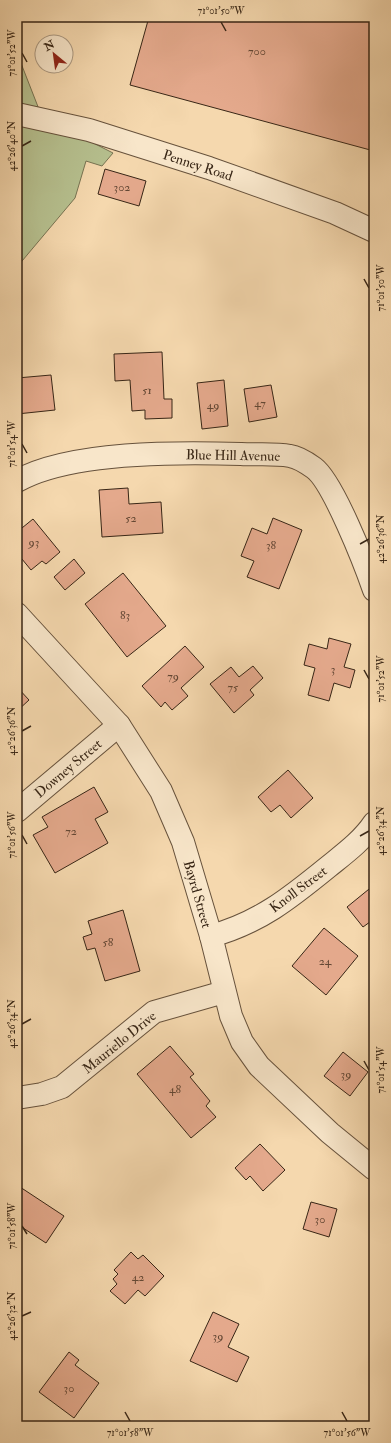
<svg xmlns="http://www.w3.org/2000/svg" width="391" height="1443" viewBox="0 0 391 1443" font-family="'IM FELL Double Pica',serif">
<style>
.green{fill:#b6c08f;stroke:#777352}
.building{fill:#e4a98c;stroke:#382616}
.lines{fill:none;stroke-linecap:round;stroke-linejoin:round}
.minor-casing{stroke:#67523c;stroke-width:24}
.minor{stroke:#f8e6ca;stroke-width:22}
.ticks{fill:none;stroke:#382616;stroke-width:1.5}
.labels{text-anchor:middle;stroke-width:3.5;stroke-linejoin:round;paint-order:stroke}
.number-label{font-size:12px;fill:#634734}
.street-label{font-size:14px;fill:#382616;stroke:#f8e6ca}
.neatline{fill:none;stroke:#382616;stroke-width:1.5}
.ticks-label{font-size:10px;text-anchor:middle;fill:#382616}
</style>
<rect width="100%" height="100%" fill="#f5d8ae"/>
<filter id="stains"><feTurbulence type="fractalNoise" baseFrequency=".005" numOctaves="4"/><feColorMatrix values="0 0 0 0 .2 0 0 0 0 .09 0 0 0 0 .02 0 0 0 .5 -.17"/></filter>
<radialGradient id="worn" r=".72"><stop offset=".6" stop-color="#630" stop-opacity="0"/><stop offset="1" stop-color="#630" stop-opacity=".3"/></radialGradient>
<path class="green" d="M17,53l25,64 71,36 -11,13 -16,-5 -11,37 -58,69z"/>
<g class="building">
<path d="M149,17h225v134l-244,-66z"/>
<path d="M105,169l41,12 -7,25 -41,-12z"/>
<path d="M162,352l2,47h8v19l-27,1v-9l-13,1 -2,-31 -15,1 -1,-27z"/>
<path d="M51,375l4,35 -38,4v-36z"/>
<path d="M224,380l4,46 -26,3 -5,-46z"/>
<path d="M271,385l6,32 -28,5 -5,-33z"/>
<path d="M128,488l1,16 32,-2 2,31 -61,4 -3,-47z"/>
<path d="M273,518l29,12 -23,59 -32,-12 7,-16 -13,-5 11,-28 15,6z"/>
<path d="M33,519l27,33 -14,12 -4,-3 -11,9 -14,-17v-21z"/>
<path d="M74,559l11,14 -20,17 -11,-13z"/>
<path d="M123,573l43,53 -39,31 -42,-53z"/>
<path d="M329,638l22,6 -7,23 11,3 -5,18 -16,-5 -5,18 -21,-6 7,-27 -11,-3 5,-21 18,5z"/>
<path d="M185,646l19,21 -23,21 7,8 -16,14 -7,-8 -4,5 -19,-21z"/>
<path d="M253,666l10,12 -13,12 4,5 -20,18 -24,-29 21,-17 8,10z"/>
<path d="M17,687l12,13 -12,11z"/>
<path d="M288,770l25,28 -22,20 -11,-13 -9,7 -13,-15z"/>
<path d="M94,787l14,25 -13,7 13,24 -53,30 -22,-38 15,-8 -6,-10z"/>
<path d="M374,885v34l-11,8 -16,-20z"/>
<path d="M123,910l17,61 -35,10 -10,-33 -8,2 -4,-13 9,-3 -4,-13z"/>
<path d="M324,928l34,28 -32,39 -34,-29z"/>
<path d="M170,1046l24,28 -4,3 20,24 -4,5 10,11 -25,21 -54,-64z"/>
<path d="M343,1052l25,20 -18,24 -26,-20z"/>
<path d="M260,1144l25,26 -22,21 -13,-15 -4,4 -11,-12z"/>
<path d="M20,1187l44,29 -18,27 -29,-19v-32z"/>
<path d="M311,1202l26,7 -8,28 -26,-8z"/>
<path d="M131,1252l7,7 5,-4 21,21 -19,20 -7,-6 -13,14 -15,-13 7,-7 -4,-5 5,-5 -4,-4z"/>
<path d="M213,1312l26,12 -11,23 21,10 -12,25 -47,-21z"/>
<path d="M69,1352l10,8 -4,5 24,18 -25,35 -35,-26z"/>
</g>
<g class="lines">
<g class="minor-casing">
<g id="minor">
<path d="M17,114l72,16 120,38 126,45 39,18"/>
<path d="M17,481c53,-30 162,-29 224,-27 16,1 33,-1 49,2 8,1 17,7 24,12 19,14 51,96 60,122"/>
<path d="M17,614l102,111 42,66 22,51 28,94 20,80 11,26 17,24 71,67 44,36"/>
<path d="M17,811l102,-86"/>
<path d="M211,936c48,-13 79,-38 117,-69 16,-13 34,-26 46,-44"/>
<path d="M17,1098l25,-4 20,-7 92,-75 70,-20"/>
</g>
</g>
<use href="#minor" class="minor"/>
</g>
<path class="ticks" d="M221,22l5,9M22,53l5,9M22,146l9,-5M364,279l5,9M22,444l5,9M360,544l9,-5M364,670l5,9M22,731l9,-5M22,835l5,9M360,836l9,-5M22,1024l9,-5M364,1061l5,9M22,1226l5,8M22,1316l9,-4M125,1412l5,9M342,1412l5,9"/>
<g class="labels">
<g class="number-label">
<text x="257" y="55">700</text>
<text x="122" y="191">302</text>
<text x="147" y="394">51</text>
<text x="260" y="407">47</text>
<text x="213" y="409">49</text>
<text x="131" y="522">52</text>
<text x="34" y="546">93</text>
<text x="271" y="549">38</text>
<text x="125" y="619">83</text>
<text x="333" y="673">3</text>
<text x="173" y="680">79</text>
<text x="233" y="691">75</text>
<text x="71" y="835">72</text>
<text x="108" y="946">58</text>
<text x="325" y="965">24</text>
<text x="346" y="1078">39</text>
<text x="175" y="1093">48</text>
<text x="320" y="1223">30</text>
<text x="138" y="1281">42</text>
<text x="218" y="1340">39</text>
<text x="69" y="1392">30</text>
</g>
<g class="street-label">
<text transform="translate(198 165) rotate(18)" y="5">Penney Road</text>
<text transform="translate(233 455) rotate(1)" y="5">Blue Hill Avenue</text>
<text transform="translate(68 768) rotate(-40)" y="5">Downey Street</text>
<text transform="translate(298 889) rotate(-37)" y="5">Knoll Street</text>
<text transform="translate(198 894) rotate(74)" y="5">Bayrd Street</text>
<text transform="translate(119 1042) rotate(-39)" y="5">Mauriello Drive</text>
</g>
</g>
<rect width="391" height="1443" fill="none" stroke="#f5d8ae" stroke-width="44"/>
<g transform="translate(54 54) rotate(331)"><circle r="19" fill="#f8e6ca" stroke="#ab9982"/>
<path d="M0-3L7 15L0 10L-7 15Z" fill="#8f2418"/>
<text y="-6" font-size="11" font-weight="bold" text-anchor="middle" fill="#382616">N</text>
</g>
<rect x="22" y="22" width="347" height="1399" class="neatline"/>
<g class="ticks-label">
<text x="221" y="14">71°01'50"W</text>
<text transform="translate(11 53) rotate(-90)" y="4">71°01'52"W</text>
<text transform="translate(11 146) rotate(-90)" y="4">42°26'40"N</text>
<text transform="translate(380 288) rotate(-90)" y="4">71°01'50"W</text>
<text transform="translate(11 444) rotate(-90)" y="4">71°01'54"W</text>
<text transform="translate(380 539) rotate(-90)" y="4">42°26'36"N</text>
<text transform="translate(380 679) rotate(-90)" y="4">71°01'52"W</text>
<text transform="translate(11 731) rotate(-90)" y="4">42°26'36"N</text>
<text transform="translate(380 831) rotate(-90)" y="4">42°26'34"N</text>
<text transform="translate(11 835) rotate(-90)" y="4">71°01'56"W</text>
<text transform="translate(11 1024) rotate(-90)" y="4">42°26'34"N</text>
<text transform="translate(380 1070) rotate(-90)" y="4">71°01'54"W</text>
<text transform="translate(11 1226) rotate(-90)" y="4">71°01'58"W</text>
<text transform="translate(11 1316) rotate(-90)" y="4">42°26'32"N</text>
<text x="130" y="1436">71°01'58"W</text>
<text x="347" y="1436">71°01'56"W</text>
</g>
<rect width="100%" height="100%" filter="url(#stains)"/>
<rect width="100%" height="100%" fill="url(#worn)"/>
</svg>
